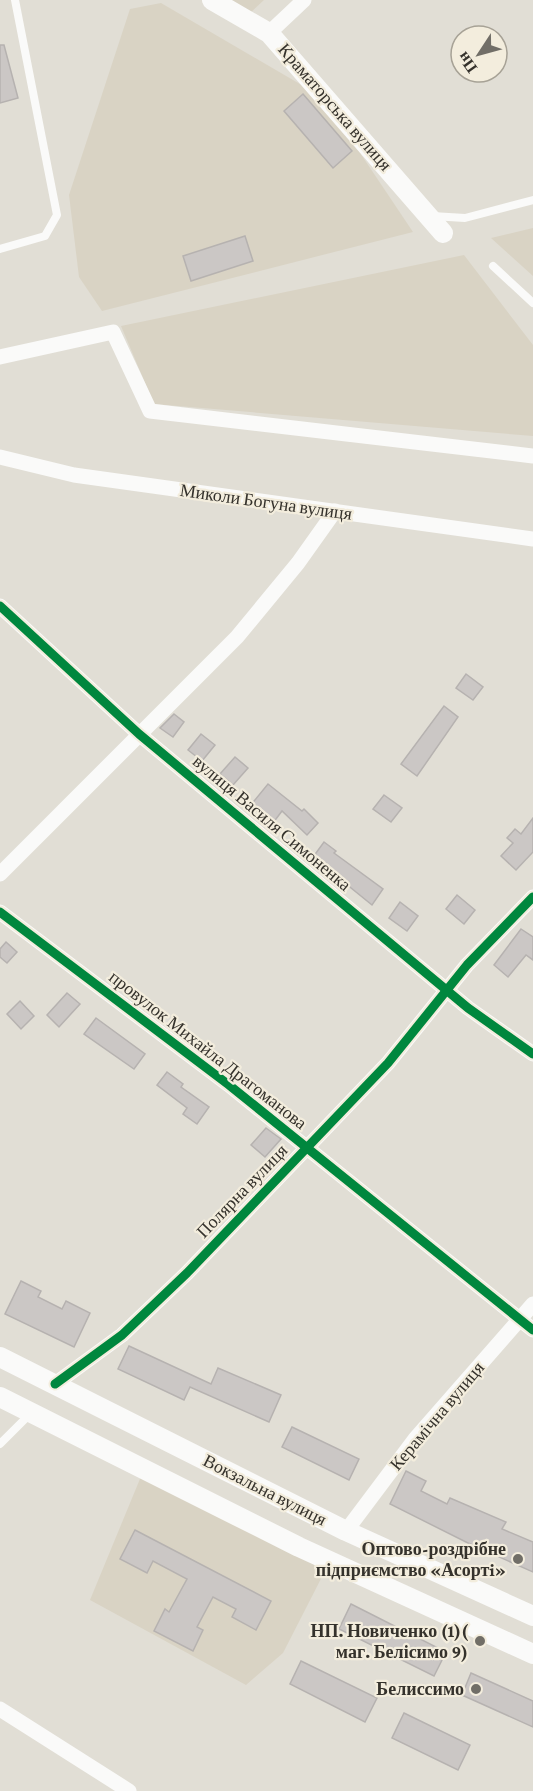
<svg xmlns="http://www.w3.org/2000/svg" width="533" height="1791" viewBox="0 0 533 1791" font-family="'Crimson Pro',serif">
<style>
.built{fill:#d9d3c4}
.building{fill:#cbc7c5;stroke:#b6b2b0;stroke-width:1.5}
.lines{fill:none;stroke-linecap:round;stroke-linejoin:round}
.service{stroke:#fafaf9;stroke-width:8}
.minor{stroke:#fafaf9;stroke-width:15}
.tertiary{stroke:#fafaf9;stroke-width:20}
.cycleway-casing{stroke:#f3eddd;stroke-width:13}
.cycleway{stroke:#00873e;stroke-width:9}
.poi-dot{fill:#716e67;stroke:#f3eddd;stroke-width:2}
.labels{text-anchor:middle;stroke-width:4.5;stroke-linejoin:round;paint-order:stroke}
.street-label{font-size:18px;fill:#35322c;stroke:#f3eddd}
.poi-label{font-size:18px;font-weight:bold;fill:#35322c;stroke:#f3eddd;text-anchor:end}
</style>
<rect width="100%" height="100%" fill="#e1ded5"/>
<g class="built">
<path d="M224,0h40l-15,14z"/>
<path d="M161,3l144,84 43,48 65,97 -311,79 -23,-34 -10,-82 61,-186z"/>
<path d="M533,228v48l-42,-38z"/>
<path d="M464,255l69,90v91l-379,-32 -33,-78z"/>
<path d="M142,1474l185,93 -44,86 -37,32 -156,-85z"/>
</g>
<g class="building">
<path d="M0,45h4l14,53 -18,5z"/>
<path d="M303,94l49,57 -19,17 -49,-57z"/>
<path d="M245,236l8,25 -62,20 -8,-25z"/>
<path d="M466,674l17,13 -10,13 -17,-12z"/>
<path d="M444,706l14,11 -41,59 -16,-12z"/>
<path d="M174,714l10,8 -11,15 -13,-9z"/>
<path d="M201,734l14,11 -13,16 -14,-11z"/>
<path d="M235,757l13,11 -15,17 -13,-11z"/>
<path d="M268,784l34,27 2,-2 14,14 -11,12 -25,-24 -9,12 -23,-17z"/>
<path d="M384,795l18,13 -11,14 -18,-13z"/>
<path d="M533,818v34l-17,18 -15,-14 12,-13 -6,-5 8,-9 6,5z"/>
<path d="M324,842l12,9 -2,2 49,36 -11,16 -59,-48z"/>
<path d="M457,895l18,15 -11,14 -18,-15z"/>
<path d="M400,902l18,14 -11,15 -18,-13z"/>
<path d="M521,929l12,8v23l-7,-5 -18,22 -14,-12z"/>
<path d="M6,942l11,10 -10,11 -7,-6v-8z"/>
<path d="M67,993l13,11 -21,23 -12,-12z"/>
<path d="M20,1001l14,15 -13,13 -14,-15z"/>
<path d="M96,1018l49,36 -11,15 -50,-35z"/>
<path d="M167,1072l16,12 -2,3 28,20 -12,17 -14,-10 4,-6 -30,-23z"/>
<path d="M266,1128l15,11 -16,18 -14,-12z"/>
<path d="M21,1281l20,10 -3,6 24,12 4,-8 24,12 -16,34 -69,-33z"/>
<path d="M129,1346l82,38 7,-16 63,27 -12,27 -79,-35 -6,13 -66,-31z"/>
<path d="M292,1427l67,32 -10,21 -67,-33z"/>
<path d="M406,1471l20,10 -5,10 26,13 3,-6 56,24 -4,7 31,13v30l-65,-29 -78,-39z"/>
<path d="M135,1530l136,71 -15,29 -24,-13 4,-8 -23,-12 -16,30 6,3 -10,21 -39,-20 11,-22 4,3 18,-33 -34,-18 -6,12 -27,-14z"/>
<path d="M351,1604l95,48 -12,24 -95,-47z"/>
<path d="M301,1661l76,37 -12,24 -75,-38z"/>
<path d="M471,1673l62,28v26l-71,-32z"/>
<path d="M404,1713l66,32 -12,25 -66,-32z"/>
</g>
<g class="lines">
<g class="service">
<path d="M432,216l33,2 68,-18"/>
<path d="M0,249l45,-13 12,-21 -42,-215"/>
<path d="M493,266l40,37"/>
<path d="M0,1444l30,-30"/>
</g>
<g class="minor">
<path d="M269,33l35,-33"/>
<path d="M0,357l113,-25 37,79 383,45"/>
<path d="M0,457l74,18 459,64"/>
<path d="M0,606l139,128 329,274 65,46"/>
<path d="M0,874l237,-237 61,-74 37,-52"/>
<path d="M0,912l229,173 304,245"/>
<path d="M55,1384l67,-49 65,-62 201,-210 79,-98 66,-68"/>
<path d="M346,1531l69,-92 118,-135"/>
<path d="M0,1709l129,82"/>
</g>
<g class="tertiary">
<path d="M212,0l57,33 174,200"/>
<path d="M0,1357l346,174 187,85"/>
<path d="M0,1397l299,150 234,107"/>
</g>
<g class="cycleway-casing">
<g id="cycleway">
<path d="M0,606l139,128 329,274 65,46"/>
<path d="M0,912l229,173 304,245"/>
<path d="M55,1384l67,-49 65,-62 201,-210 79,-98 66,-68"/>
</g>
</g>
<use href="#cycleway" class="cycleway"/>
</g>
<g class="poi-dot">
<circle cx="518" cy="1559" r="6"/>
<circle cx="480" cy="1641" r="6"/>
<circle cx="476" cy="1689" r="6"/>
</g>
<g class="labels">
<g class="street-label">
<text transform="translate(335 107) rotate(49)" y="6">Краматорська вулиця</text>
<text transform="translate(266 502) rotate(8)" y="6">Миколи Богуна вулиця</text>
<text transform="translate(272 823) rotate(40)" y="6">вулиця Василя Симоненка</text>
<text transform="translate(208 1050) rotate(38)" y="6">провулок Михайла Драгоманова</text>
<text transform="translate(242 1191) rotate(-46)" y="6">Полярна вулиця</text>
<text transform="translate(437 1416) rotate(-50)" y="6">Керамічна вулиця</text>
<text transform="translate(265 1490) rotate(27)" y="6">Вокзальна вулиця</text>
</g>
<g class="poi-label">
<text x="506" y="1555">Оптово-роздрібне<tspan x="506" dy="21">підприємство «Асортi»</tspan></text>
<text x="468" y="1637">НП. Новиченко (1)(<tspan x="468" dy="21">маг. Белісимо 9)</tspan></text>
<text x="464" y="1695">Белиссимо</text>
</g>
</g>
<g transform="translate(479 54) rotate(234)"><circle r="28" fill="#f3eddd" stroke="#a7a296" stroke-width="1.5"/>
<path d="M0-4.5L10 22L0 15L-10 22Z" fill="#716e67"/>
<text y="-9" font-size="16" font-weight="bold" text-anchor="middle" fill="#35322c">Пн</text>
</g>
</svg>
